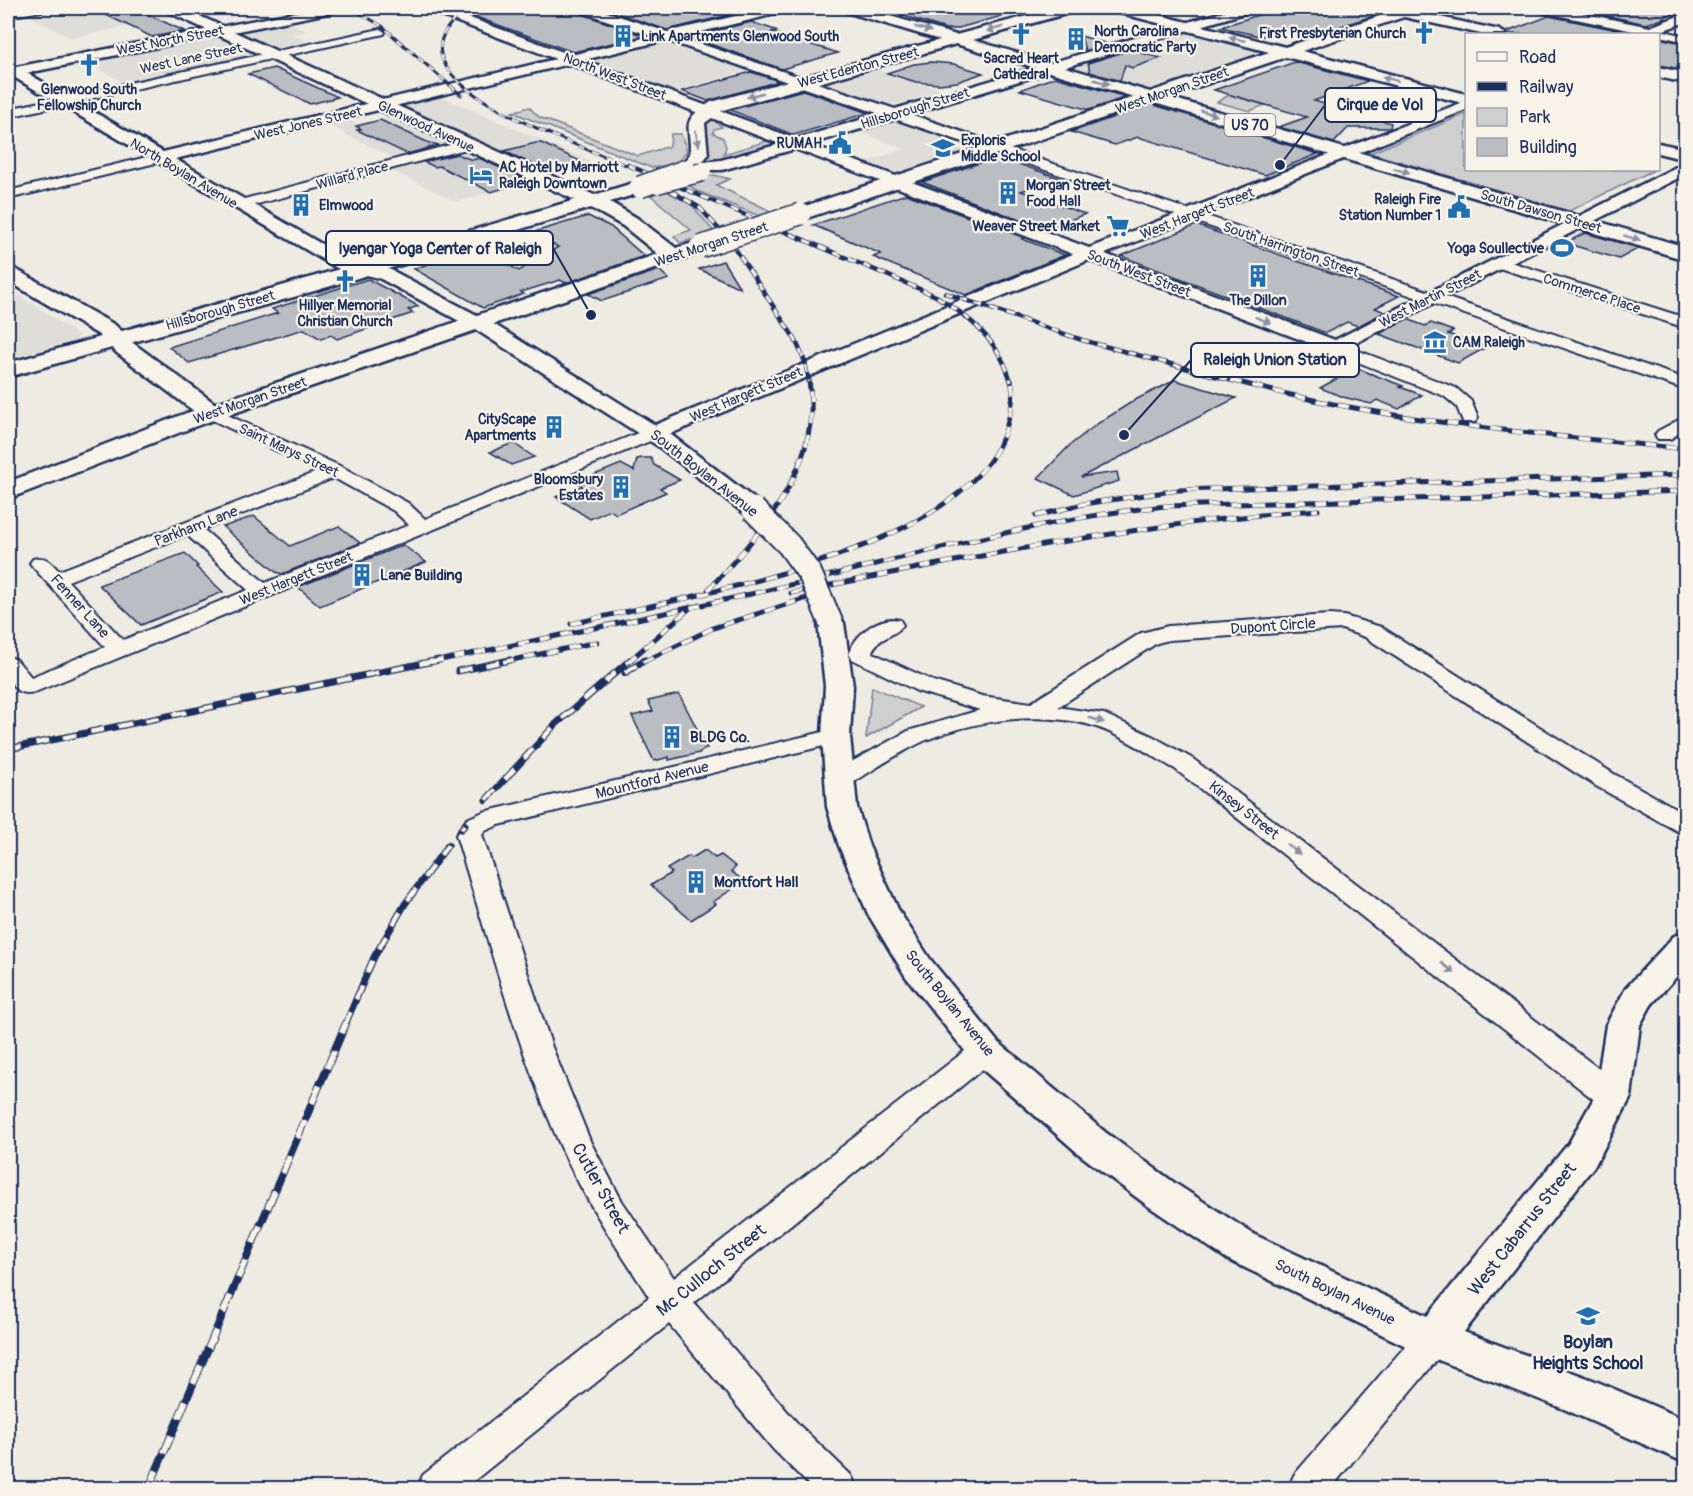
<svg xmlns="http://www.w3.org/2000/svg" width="1693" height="1496" viewBox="0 0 1693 1496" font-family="Pangolin,sans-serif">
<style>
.built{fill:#deddd8}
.green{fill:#cfcfcf;stroke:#757f96;stroke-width:1.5}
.building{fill:#babdc2;stroke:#1b2f5e;stroke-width:1.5}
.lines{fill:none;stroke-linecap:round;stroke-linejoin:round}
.minor-casing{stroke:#1b2f5e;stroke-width:4}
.tertiary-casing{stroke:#1b2f5e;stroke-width:5}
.secondary-casing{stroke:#1b2f5e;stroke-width:5}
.primary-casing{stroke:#1b2f5e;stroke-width:5}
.minor{fill:#f7f3e8;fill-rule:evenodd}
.tertiary{fill:#f7f3e8;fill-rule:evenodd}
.secondary{fill:#f7f3e8;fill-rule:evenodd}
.primary{fill:#f7f3e8;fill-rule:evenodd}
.rail-far4-casing{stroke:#1b2f5e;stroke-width:3}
.rail-far3-casing{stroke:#1b2f5e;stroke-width:4.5}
.rail-far2-casing{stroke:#1b2f5e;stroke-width:5}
.rail-far1-casing{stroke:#1b2f5e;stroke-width:7}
.rail-casing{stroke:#1b2f5e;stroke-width:8}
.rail-far4{stroke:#f7f3e8;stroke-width:2;stroke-dasharray:7;stroke-linecap:butt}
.rail-far3{stroke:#f7f3e8;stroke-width:3;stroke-dasharray:8;stroke-linecap:butt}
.rail-far2{stroke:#f7f3e8;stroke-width:4;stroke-dasharray:11;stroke-linecap:butt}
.rail-far1{stroke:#f7f3e8;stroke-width:4.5;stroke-dasharray:14;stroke-linecap:butt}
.rail{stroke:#f7f3e8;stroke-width:6;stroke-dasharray:19;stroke-linecap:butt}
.tertiary-bridge-far1-casing{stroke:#1b2f5e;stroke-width:21;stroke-linecap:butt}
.tertiary-bridge-casing{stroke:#1b2f5e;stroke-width:27;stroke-linecap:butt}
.primary-bridge-casing{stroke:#1b2f5e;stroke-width:24;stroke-linecap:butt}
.tertiary-bridge-far1{stroke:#f7f3e8;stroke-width:18}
.tertiary-bridge{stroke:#f7f3e8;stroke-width:23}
.primary-bridge{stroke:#f7f3e8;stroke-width:21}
.oneway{fill:#8991a3}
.labels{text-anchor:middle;stroke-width:4.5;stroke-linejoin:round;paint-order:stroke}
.far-poi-label{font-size:14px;font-weight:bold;fill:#1b2f5e;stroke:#f7f3e8;text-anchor:start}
.far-street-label{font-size:14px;fill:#1b2f5e;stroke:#f7f3e8}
.shield{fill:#f7f3e8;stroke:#5d6a87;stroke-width:1.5}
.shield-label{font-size:14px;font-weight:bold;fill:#1b2f5e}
.street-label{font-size:15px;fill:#1b2f5e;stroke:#f7f3e8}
.poi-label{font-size:15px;font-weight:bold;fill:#1b2f5e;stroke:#f7f3e8;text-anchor:start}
.near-street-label{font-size:18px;fill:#1b2f5e;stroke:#f7f3e8}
.near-poi-label{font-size:18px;font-weight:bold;fill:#1b2f5e;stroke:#f7f3e8}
.leader{fill:none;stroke:#1b2f5e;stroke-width:2}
.callout-dot{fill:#1b2f5e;stroke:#f7f3e8;stroke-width:2}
.callout{fill:#f7f3e8;stroke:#1b2f5e;stroke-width:2}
.callout-label{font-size:16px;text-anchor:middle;font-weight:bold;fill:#1b2f5e}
</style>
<rect width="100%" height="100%" fill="#eeebe2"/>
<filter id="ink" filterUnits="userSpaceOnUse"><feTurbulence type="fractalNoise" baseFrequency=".0167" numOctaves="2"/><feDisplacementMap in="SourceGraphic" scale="12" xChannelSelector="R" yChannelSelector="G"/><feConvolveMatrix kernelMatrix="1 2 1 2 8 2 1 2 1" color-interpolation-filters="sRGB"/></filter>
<g filter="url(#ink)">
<g class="built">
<path d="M52,8h99l21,9 -100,21 -49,-25z"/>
<path d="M284,21l23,10 -15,3 21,10 -33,7 -44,-20z"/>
<path d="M1189,30l83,21 -118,41 -85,-24z"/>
<path d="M213,36l40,20 -129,27 -41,-23z"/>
<path d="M664,41l86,29 -77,21 -84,-32z"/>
<path d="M870,67l35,12 38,11 -52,16 -73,-25z"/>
<path d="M437,95l155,67 -40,11 -153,-68z"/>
<path d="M387,118l145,63 -75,21 -66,-32 17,-5 -82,-41 20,-5 13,6z"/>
<path d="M894,121h7l80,27 -83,28 -36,-13 43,-14 -46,-17z"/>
<path d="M8,288l71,47 -3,5 -68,19z"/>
</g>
<g class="green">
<path d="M1229,95l36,10 -15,6 -33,-9z"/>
<path d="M529,107l10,10 99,39 32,-10 1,-12h10l6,17 -10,12 -25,5 -140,-56z"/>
<path d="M1466,114v56h188l-85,41 -199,-58z"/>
<path d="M712,119l10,8 -8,2 -1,4 10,5 3,9 -2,7 43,-13 8,3 -66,20 -8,-2 1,-42z"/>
<path d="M714,175l16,4 -14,6 59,28 -13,4 -65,-26 -11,-8z"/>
<path d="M665,190l27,15 23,28 -35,10 -6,-7 17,-6 -42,-36z"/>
<path d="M872,687l49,20 -55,31z"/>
</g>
<g class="building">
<path d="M124,8h10l50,23 -32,6 -52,-25z"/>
<path d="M499,8h77l3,5 65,23 -71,16 -105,-38z"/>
<path d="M601,8h104l24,7 -62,15z"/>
<path d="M930,8h83v5l-58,16h-9l-45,-14z"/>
<path d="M1280,8h93l6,6 -62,20 -24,-6 -24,8h-10l-38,-9z"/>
<path d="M1570,8h116l-24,10h4l-20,6z"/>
<path d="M1549,16l73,15 -9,3h-105l-1,-2z"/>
<path d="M751,22l27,9 -7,1 67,21 -56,16 -92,-32z"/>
<path d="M1081,36l27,8 -23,7z"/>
<path d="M1659,38l27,6v20l-11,4 -16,-3z"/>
<path d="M1130,50l31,8 -29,10 -7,-3 -5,16 -30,-9 -2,-9z"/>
<path d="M931,62l23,2 29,9 -26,9 -18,2 -23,-2 -29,-9 27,-9z"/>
<path d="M1295,62l73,19 -54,20 77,22 -1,5h-42l-14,15 -55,-16 28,-10 -93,-27z"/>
<path d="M274,68l64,29 -28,7 -62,-30z"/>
<path d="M751,72l28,9 -71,20 -26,-10z"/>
<path d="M1055,77l39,11 32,9 -37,13 -69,-20z"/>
<path d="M803,90l65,23 -74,22 -64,-25z"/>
<path d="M1151,104l167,50 -53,21 -127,-38 -23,8 -44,-13z"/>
<path d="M380,120l49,23 10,2 -32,9 -50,-24 4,-1 -5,-3z"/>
<path d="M536,143h5l39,18 -33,10 -43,-20z"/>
<path d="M457,154l15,6 7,-2 43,20 -8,2 7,3 -30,9 -52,-26 -4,1 -11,-5z"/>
<path d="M998,157l61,21 -38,13 64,23 -39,16 -124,-48z"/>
<path d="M906,194l119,44 -3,1 43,16 -99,40 -93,-38 8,-3 -68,-29z"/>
<path d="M588,216l23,11 33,29 -78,27 -6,-3 -39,12 3,2 -41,14 -69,-39 62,-22 43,24 39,-24 -27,-14z"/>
<path d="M1196,225l107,38 96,33 -24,12 10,4 -27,14 -11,-4 -21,11 -205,-77z"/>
<path d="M1585,233l54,15 -20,11 -54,-16z"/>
<path d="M723,261l17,27 -41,-19z"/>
<path d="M659,270l10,9 -67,22 -14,-7z"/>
<path d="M368,279l50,27 -10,4 5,3 -76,26 -6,-4 -10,4 -17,-10 -115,34 -20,-16 109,-34 -6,-4z"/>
<path d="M1407,319l18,7 6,-3 22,8 -5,3 39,13 -29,16 -79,-29z"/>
<path d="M1356,368l47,18 -3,1 22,8 -23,14 -22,-9 -6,4 -28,-7 -23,-9z"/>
<path d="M1175,380l61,18 -155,79 36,-5 2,9 -45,14 -36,-17 32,-33 27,-21 38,-24z"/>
<path d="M513,443l21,14 -23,8 -21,-13z"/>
<path d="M642,458h9l3,7 26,15 -20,8 6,4 -50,22 -6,-4 -20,9 -34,-22 26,-11 -5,-4 44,-18 13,7 3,-12z"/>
<path d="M254,516l36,30 49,-20 21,17 -78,31 -6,-2 -53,-45z"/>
<path d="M403,545l23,17 -106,44 -22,-19z"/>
<path d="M185,553l13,13 -2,1 27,25 -82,33 -42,-40z"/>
<path d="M679,694l28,54 -8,5 -30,7v-3l-15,4 -22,-45 21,-5 -5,-10z"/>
<path d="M705,850l10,8 6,-3 15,12 -5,4 10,8 -13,9 3,2 -18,12 3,2 -25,16 -40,-35 21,-12 -5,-4 22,-13 3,2z"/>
</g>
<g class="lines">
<g class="minor-casing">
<g id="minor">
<path d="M27,8h20l-5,3 -34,6v-6z"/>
<path d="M1651,28l35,8v6l-39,-9 -1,-2z"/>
<path d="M380,29l5,3 -1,2 -376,83v-8z"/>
<path d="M465,141l5,1 1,3 -1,3 -232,61 -7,-4 2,-3z"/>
<path d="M998,145l688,234v11l-693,-238 -1,-3 1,-3z"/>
<path d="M159,154l7,4 -2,3 -156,38v-8z"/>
<path d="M1498,258l188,60v10l-193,-62 -3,-3 3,-3z"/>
<path d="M1336,342l120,46 15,13 7,17 -3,4h-12l-6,-15 -13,-11 -114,-45 -2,-4z"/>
<path d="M212,408l130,59 66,36 17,16 223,-90h12l3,4 -3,4 -625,255c-25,6 -27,-16 -27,-35l8,2 15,18 74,-30 -72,-80 -3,-4 3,-4c13,-4 17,3 26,12l260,-100 -113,-54 -3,-4 3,-4zM334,478l60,33 15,14 -144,58 -62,-54zM187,535l61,55 -125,50 -55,-59z"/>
<path d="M1686,416v13l-16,10h-12l-3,-4 3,-4z"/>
<path d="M1329,615l15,1 37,11 233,147 72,40v19l-9,-2 -81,-45 -231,-149 -23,-8 -173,11 -12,3 -99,64 46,7 48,22 41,23 431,329 4,9 -4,9 -11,3 -11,-3 -427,-337c-25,-14 -56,-36 -85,-44 -51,-14 -117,-5 -166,16 -26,12 -51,29 -75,44l-9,2 -9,-2 -3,-6 3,-6 77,-42 72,-21 -63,-19 -65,-32 -3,-5c6,-20 30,-39 51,-34l3,5c-8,12 -26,12 -31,27l3,2 58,27 49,15 49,7 110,-70 27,-7z"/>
<path d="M836,729l8,2 4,5 -4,5 -345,84 -14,6 -3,4 70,212 39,96 31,58 52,77 301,-235 10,-3 10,3 5,8 -5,8 -301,244 105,122 52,50 6,13h-45l-39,-39 -104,-125 -204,164h-48l6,-13 226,-178c-32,-49 -65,-98 -89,-152 -44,-100 -72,-206 -104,-310l11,-16 16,-7z"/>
<path d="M1433,1323l12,5 5,11 -5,11 -114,138h-43l6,-13 127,-147z"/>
</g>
</g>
<g class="tertiary-casing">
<g id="tertiary">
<path d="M317,8h22l-6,4 -306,61 136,79 393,-93 -127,-48 -2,-3h16l128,47 81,-19 -72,-25 -2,-3h17l72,24 103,-24h19l-2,3 -107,26 215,72 341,-101h17l-2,3 -341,103 93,32 3,3 -3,3h-10l-98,-33 -85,25 279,104 377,-147v9l-361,144 230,86 351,-178v12l-350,179 -247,-93 -419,174 91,70 4,5 -4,5 -8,2 -8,-2 -87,-68 -180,-115 -99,-53 -42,-10 -325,-192 -4,1v-13l8,3zM666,40l214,74 -84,25 -212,-79zM569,64l211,80 -59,16 -37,4 -2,3 2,3h38l73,-21 278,105 -418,171 -163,-102 -101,-53 -42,-10 -174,-101z"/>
<path d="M1536,8h21l93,19 36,-14v9l-33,12h-16l1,-2 -96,-20z"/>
<path d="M831,615l9,3 4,5 9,63 -3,50 7,71 12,39 30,65 31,48 67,82 108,91 71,52 79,51 172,81 142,-173 26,-47 11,-71 20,-37 48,-52 12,-4v34l-35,39 -11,20 -9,72 -36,68 -131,167 129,48 93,40v43l-122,-54 -146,-57 -191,-93 -79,-53 -69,-52 -106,-93 -67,-84 -38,-63 -29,-68 -12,-39 -5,-71 3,-50 -7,-63 4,-5z"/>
</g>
</g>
<g class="secondary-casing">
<g id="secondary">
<path d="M1375,8h24l100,22 7,4h-25l-104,-23z"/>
<path d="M1658,67l28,6v10l-28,-6z"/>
<path d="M8,267l7,2 100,56 18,18 88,65 3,5 -3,5 -9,2 -9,-2 -86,-65 -18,-18 -91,-54z"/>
</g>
</g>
<g class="primary-casing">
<g id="primary">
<path d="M164,8h18l412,187 46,-14 7,2 2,4 -2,4 -37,11 27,16 39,30 24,-7 7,2 3,4 -3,4 -508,174 -191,74v-17l173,-67 477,-161 -35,-28 -32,-18 -290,87 -293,82v-14l277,-78 290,-85 -409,-189z"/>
<path d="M841,8h21l94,27 101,-27h21l-2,3 -103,29 177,52 119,-40 -157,-41 -2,-3h22l153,39 119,-39h20l-2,3 -120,40 164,43v10l-180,-47 -118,40 518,150v13l-535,-158 -344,116h-14l-3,-4 3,-4 341,-113 -178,-53 -233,66 -18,13 3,32 -16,19h-12l-3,-4 13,-16c1,-30 -11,-32 21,-52l229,-62 -97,-29z"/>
<path d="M1658,143l28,6v11l-28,-7z"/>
</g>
</g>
<use href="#minor" class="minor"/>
<use href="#tertiary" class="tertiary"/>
<use href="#secondary" class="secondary"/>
<use href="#primary" class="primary"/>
<g class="rail-far4-casing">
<g id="rail-far4">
<path d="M351,8l31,18 79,69"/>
<path d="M466,8c-13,12 -29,27 -25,46 9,49 146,94 190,113"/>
</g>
</g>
<g class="rail-far3-casing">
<g id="rail-far3">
<path d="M628,165l308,131c34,21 64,46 75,86"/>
<path d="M671,191l29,17 32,36 63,95 10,23 4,20"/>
<path d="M945,293l137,47 155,42"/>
</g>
</g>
<g class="rail-far2-casing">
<g id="rail-far2">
<path d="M1231,380c149,41 302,54 455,69"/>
<path d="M1036,516l47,-12 96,-14 507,-15"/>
<path d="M708,590c46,-50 99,-106 103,-177 1,-11 -1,-22 -2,-33"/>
<path d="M791,593c175,-35 349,-70 527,-83"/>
<path d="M571,624c112,-28 403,-71 436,-199 4,-15 8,-29 4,-45"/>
<path d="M432,662c128,-27 256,-52 383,-83 117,-28 231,-61 351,-73l520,-15"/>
<path d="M503,662l94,-20"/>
<path d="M628,662l63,-55"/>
<path d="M643,662l70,-34 94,-30"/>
</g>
</g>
<g class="rail-far1-casing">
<g id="rail-far1">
<path d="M458,671l52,-11"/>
<path d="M625,673l20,-13"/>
<path d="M8,749l431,-89"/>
<path d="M486,800l69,-75 75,-65"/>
<path d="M461,829l4,-4"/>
<path d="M345,1025l29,-68 31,-53 43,-59"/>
</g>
</g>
<g class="rail-casing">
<path id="rail" d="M149,1488l197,-465"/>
</g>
<use href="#rail-far4" class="rail-far4"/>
<use href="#rail-far3" class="rail-far3"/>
<use href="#rail-far2" class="rail-far2"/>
<use href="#rail-far1" class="rail-far1"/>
<use href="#rail" class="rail"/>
<g class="tertiary-bridge-far1-casing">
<path id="tertiary-bridge-far1" d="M657,184l45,-12"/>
</g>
<g class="tertiary-bridge-casing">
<path id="tertiary-bridge" d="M753,509l36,36 21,29 21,49"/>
</g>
<g class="primary-bridge-casing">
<g id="primary-bridge">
<path d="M640,187l46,-17"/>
<path d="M700,247l100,-33"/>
</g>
</g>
<use href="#tertiary-bridge-far1" class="tertiary-bridge-far1"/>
<use href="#tertiary-bridge" class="tertiary-bridge"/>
<use href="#primary-bridge" class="primary-bridge"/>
</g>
<defs><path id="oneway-solid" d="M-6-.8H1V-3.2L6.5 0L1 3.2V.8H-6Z" transform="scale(1.5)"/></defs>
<g class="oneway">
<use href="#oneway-solid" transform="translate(923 29) rotate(16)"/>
<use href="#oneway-solid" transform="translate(995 29) rotate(165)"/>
<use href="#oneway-solid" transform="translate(1237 39) rotate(-166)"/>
<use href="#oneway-solid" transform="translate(1390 79) rotate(-165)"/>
<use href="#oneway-solid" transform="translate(1102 82) rotate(16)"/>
<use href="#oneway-solid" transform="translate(755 95) rotate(164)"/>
<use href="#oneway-solid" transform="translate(1209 113) rotate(16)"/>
<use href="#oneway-solid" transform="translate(697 138) rotate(78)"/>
<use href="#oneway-solid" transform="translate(1402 171) rotate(17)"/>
<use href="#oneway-solid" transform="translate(1632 238) rotate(17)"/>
<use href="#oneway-solid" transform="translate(1263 320) rotate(21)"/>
<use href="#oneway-solid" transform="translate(1096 720) rotate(17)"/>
<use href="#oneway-solid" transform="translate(1293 849) rotate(38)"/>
<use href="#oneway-solid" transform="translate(1448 968) rotate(38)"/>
</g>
</g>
<defs>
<g id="church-bare" transform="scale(1.8)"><path d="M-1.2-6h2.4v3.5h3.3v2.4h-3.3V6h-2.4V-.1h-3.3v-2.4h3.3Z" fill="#1f6fb2" stroke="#f7f3e8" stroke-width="2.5" paint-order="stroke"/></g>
<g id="building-bare" transform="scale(1.8)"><path d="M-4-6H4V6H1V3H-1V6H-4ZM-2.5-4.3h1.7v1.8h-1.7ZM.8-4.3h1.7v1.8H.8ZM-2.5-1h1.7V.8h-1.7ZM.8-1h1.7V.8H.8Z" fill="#1f6fb2" stroke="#f7f3e8" stroke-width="2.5" paint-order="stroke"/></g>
<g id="civic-bare" transform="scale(1.8)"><path d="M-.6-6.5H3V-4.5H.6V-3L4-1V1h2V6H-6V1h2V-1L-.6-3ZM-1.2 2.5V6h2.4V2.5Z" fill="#1f6fb2" stroke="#f7f3e8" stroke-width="2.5" paint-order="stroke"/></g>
<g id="school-bare" transform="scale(1.8)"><path d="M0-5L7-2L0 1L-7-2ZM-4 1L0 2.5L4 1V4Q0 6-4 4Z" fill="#1f6fb2" stroke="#f7f3e8" stroke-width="2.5" paint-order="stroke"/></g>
<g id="hotel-bare" transform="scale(1.8)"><path d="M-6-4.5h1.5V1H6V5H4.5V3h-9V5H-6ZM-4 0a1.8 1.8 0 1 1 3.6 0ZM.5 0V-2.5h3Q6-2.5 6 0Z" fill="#1f6fb2" stroke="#f7f3e8" stroke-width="2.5" paint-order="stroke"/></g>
<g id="supermarket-bare" transform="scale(1.8)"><path d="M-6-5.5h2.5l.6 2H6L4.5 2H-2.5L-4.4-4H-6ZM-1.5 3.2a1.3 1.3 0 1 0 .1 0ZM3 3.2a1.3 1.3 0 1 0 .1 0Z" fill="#1f6fb2" stroke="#f7f3e8" stroke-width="2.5" paint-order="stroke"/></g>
<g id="stadium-bare" transform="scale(1.8)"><path d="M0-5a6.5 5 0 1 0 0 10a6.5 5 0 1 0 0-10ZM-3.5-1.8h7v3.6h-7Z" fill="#1f6fb2" stroke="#f7f3e8" stroke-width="2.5" paint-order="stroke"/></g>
<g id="museum-bare" transform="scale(1.8)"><path d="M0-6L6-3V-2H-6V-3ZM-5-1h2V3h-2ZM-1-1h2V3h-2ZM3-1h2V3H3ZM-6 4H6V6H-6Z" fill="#1f6fb2" stroke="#f7f3e8" stroke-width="2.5" paint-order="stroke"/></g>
</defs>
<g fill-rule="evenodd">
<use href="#church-bare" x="1424" y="33"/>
<use href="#church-bare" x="1021" y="34"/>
<use href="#building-bare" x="623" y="36"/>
<use href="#building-bare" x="1076" y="39"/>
<use href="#church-bare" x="89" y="65"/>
<use href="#civic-bare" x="840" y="143"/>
<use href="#school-bare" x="943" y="148"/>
<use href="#hotel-bare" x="481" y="175"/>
<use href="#building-bare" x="1008" y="193"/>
<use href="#building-bare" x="301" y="205"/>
<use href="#civic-bare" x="1459" y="207"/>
<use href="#supermarket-bare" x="1118" y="226"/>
<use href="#stadium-bare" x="1562" y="248"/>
<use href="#building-bare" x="1258" y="276"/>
<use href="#church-bare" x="345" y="281"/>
<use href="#museum-bare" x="1435" y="342"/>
<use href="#building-bare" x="554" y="427"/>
<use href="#building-bare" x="621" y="487"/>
<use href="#building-bare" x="362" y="575"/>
<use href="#building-bare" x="672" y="737"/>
<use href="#building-bare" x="696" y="882"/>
<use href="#school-bare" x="1588" y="1316"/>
</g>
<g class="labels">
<g class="far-poi-label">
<text x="1094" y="36">North Carolina<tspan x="1094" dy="16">Democratic Party</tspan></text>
<text x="1406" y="38" text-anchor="end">First Presbyterian Church</text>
<text x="641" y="41">Link Apartments Glenwood South</text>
<text x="1021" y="63" text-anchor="middle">Sacred Heart<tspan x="1021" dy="16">Cathedral</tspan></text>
<text x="89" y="94" text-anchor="middle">Glenwood South<tspan x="89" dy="16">Fellowship Church</tspan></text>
<text x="961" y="145">Exploris<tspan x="961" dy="16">Middle School</tspan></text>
<text x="822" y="148" text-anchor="end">RUMAH</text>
<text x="499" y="172">AC Hotel by Marriott<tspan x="499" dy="16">Raleigh Downtown</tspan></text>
<text x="1026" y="190">Morgan Street<tspan x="1026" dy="16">Food Hall</tspan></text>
<text x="1441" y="204" text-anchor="end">Raleigh Fire<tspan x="1441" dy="16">Station Number 1</tspan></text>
<text x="319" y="210">Elmwood</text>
<text x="1100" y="231" text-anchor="end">Weaver Street Market</text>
<text x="1544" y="253" text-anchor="end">Yoga Soullective</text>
<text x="1258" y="305" text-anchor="middle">The Dillon</text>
<text x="345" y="310" text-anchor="middle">Hillyer Memorial<tspan x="345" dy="16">Christian Church</tspan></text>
<text x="1453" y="347">CAM Raleigh</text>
<text x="536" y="424" text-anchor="end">CityScape<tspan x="536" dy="16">Apartments</tspan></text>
<text x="603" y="484" text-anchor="end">Bloomsbury<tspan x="603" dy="16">Estates</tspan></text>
</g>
<g class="far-street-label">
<text transform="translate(170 40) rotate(-11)" y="5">West North Street</text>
<text transform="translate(191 58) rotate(-12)" y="5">West Lane Street</text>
<text transform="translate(858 67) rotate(-15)" y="5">West Edenton Street</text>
<text transform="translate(615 76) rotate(21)" y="5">North West Street</text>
<text transform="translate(1172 90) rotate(-19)" y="5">West Morgan Street</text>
<text transform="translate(915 108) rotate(-17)" y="5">Hillsborough Street</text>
<text transform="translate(308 123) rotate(-13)" y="5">West Jones Street</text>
<text transform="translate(426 126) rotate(25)" y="5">Glenwood Avenue</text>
<text transform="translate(184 173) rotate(31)" y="5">North Boylan Avenue</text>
<text transform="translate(352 175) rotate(-15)" y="5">Willard Place</text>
<text transform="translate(1541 211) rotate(16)" y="5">South Dawson Street</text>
<text transform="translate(1197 213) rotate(-21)" y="5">West Hargett Street</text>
<text transform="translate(711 244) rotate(-18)" y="5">West Morgan Street</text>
<text transform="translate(1291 249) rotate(19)" y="5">South Harrington Street</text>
<text transform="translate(1139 273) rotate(21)" y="5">South West Street</text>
<text transform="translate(1592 293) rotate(18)" y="5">Commerce Place</text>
<text transform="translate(1430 298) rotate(-27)" y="5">West Martin Street</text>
<text transform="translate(220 310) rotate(-16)" y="5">Hillsborough Street</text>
<text transform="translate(746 394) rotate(-23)" y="5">West Hargett Street</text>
<text transform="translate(250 400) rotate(-19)" y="5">West Morgan Street</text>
<text transform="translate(289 450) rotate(25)" y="5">Saint Marys Street</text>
<text transform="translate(296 578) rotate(-22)" y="5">West Hargett Street</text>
</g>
<rect class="shield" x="1224.5" y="114" width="51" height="22" rx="4.5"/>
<g class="shield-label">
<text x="1250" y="130">US 70</text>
</g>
<g class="street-label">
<text transform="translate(704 473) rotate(38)" y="5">South Boylan Avenue</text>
<text transform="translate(196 526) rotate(-21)" y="5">Parkham Lane</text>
<text transform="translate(80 606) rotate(48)" y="5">Fenner Lane</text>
<text transform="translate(1273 626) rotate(-4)" y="5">Dupont Circle</text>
<text transform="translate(652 780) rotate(-14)" y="5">Mountford Avenue</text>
<text transform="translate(1244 810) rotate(38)" y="5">Kinsey Street</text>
<text transform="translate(950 1003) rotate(51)" y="5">South Boylan Avenue</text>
<text transform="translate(1335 1292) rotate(26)" y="5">South Boylan Avenue</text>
</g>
<g class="poi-label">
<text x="380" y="580">Lane Building</text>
<text x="690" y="742">BLDG Co.</text>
<text x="714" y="887">Montfort Hall</text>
</g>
<g class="near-street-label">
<text transform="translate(601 1188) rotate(61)" y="6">Cutler Street</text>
<text transform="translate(1522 1229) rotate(-52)" y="6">West Cabarrus Street</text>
<text transform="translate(711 1270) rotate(-39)" y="6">Mc Culloch Street</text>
</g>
<g class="near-poi-label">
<text x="1588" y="1348">Boylan<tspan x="1588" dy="21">Heights School</tspan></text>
</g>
</g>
<path class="leader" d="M1280 165L1325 105M591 315L553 248M1124 435L1191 360"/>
<g class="callout-dot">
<circle cx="1280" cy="165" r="6"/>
<circle cx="591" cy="315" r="6"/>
<circle cx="1124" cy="435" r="6"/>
</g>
<g class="callout">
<rect x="1325" y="88" width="111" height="34" rx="6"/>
<rect x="326" y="231" width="227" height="34" rx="6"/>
<rect x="1191" y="343" width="168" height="34" rx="6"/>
</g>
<g class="callout-label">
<text x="1380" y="110">Cirque de Vol</text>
<text x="440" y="254">Iyengar Yoga Center of Raleigh</text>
<text x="1275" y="365">Raleigh Union Station</text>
</g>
<rect width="1693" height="1496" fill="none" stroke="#f7f3e8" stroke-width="30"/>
<rect x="15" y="15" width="1663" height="1466" fill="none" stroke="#1b2f5e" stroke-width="2" filter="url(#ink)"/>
<rect x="1465" y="33" width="195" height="138" fill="#f7f3e8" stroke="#9fa5b1" stroke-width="1.5"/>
<rect x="1477" y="52" width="30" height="9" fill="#f7f3e8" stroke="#9fa5b1" stroke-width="1.5"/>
<text x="1519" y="63" font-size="18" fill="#1b2f5e">Road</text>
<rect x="1477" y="82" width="30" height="9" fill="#1b2f5e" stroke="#9fa5b1" stroke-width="1.5"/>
<text x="1519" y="93" font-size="18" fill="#1b2f5e">Railway</text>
<rect x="1477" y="108" width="30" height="18" fill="#cfcfcf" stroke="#9fa5b1" stroke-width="1.5"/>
<text x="1519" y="123" font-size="18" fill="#1b2f5e">Park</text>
<rect x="1477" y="138" width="30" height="18" fill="#babdc2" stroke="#9fa5b1" stroke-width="1.5"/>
<text x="1519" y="153" font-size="18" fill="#1b2f5e">Building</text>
</svg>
